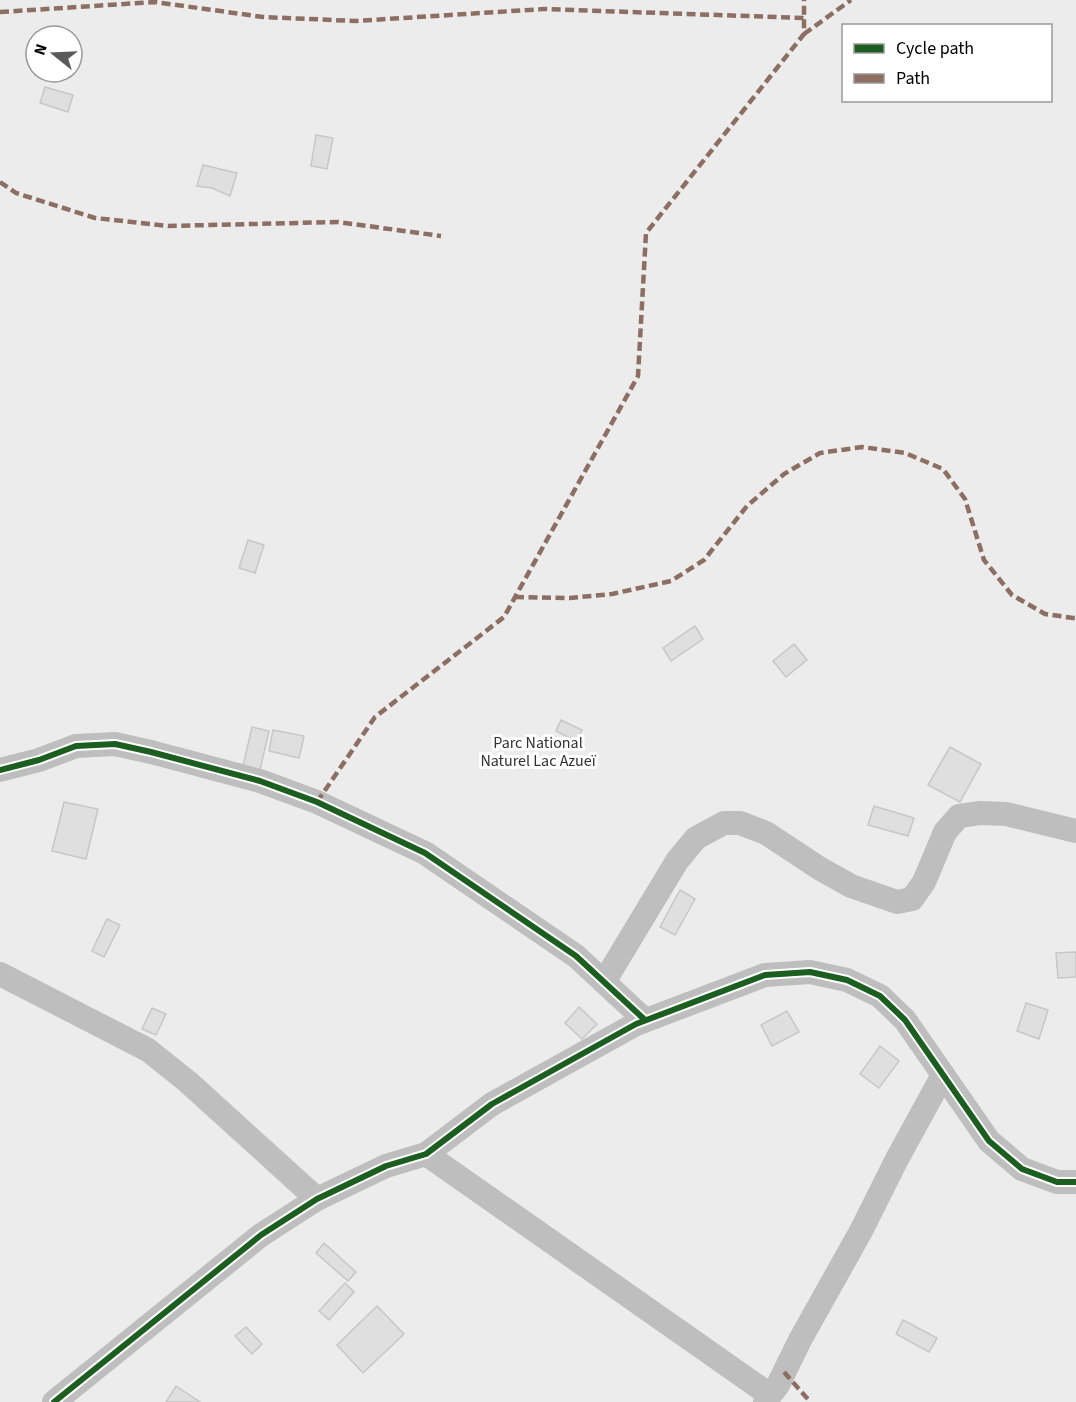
<svg xmlns="http://www.w3.org/2000/svg" width="1076" height="1402" viewBox="0 0 1076 1402" font-family="'Source Sans 3',sans-serif">
<style>
.green{fill:#ececec;fill-rule:evenodd}
.building{fill:#dfdfdf;stroke:#c7c7c7;stroke-width:1.5}
.lines{fill:none;stroke-linecap:round;stroke-linejoin:round}
.street{stroke:#bebebe;stroke-width:24}
.quiet{stroke:#8d6e63;stroke-width:4.5;stroke-dasharray:9 4.5;stroke-linecap:butt}
.cycleway-casing{stroke:#fff;stroke-width:10}
.cycleway{stroke:#1b5e20;stroke-width:6}
.labels{text-anchor:middle;stroke-width:6;stroke-linejoin:round;paint-order:stroke}
.park-label{font-size:16px;fill:#333;stroke:#fff}
</style>
<rect width="100%" height="100%" fill="#fff"/>
<path class="green" d="M0,0h1076v1402h-1076zM844,26h206v74h-206zM36,36h36v36h-36z"/>
<g class="building">
<path d="M45,87l28,8 -5,17 -28,-9z"/>
<path d="M316,135l17,3 -6,31 -16,-3z"/>
<path d="M203,165l34,8 -7,23 -18,-8 -15,-2z"/>
<path d="M248,540l16,5 -9,28 -16,-5z"/>
<path d="M695,626l8,13 -32,22 -8,-13z"/>
<path d="M794,644l13,16 -21,17 -13,-16z"/>
<path d="M561,720l21,10 -6,11 -20,-10z"/>
<path d="M252,727l17,4 -9,39 -17,-4z"/>
<path d="M273,730l31,6 -5,22 -30,-7z"/>
<path d="M950,747l31,17 -21,38 -32,-17z"/>
<path d="M64,802l34,7 -12,50 -34,-8z"/>
<path d="M874,806l40,12 -6,18 -40,-11z"/>
<path d="M680,890l15,9 -20,36 -15,-8z"/>
<path d="M107,919l13,6 -16,32 -12,-6z"/>
<path d="M1076,952v25l-18,1 -2,-25z"/>
<path d="M1026,1003l22,7 -9,29 -22,-8z"/>
<path d="M579,1007l18,17 -15,15 -17,-16z"/>
<path d="M152,1008l14,6 -10,21 -14,-6z"/>
<path d="M787,1011l12,21 -27,14 -11,-21z"/>
<path d="M880,1046l19,15 -20,27 -19,-14z"/>
<path d="M324,1243l32,29 -8,9 -32,-28z"/>
<path d="M345,1283l9,9 -25,28 -10,-9z"/>
<path d="M377,1306l27,28 -41,39 -26,-28z"/>
<path d="M903,1320l34,18 -8,14 -33,-18z"/>
<path d="M246,1327l16,17 -10,10 -17,-18z"/>
<path d="M176,1386l24,16h-34z"/>
</g>
<g class="lines">
<g class="street">
<path d="M0,770l39,-10 37,-14 39,-2 36,8 109,29 57,21 108,51 151,103 69,64"/>
<path d="M0,974l148,76 40,32 129,117"/>
<path d="M604,982l73,-121 19,-23 28,-15h16l26,10 53,35 32,18 46,16 15,-3 12,-17 21,-50 14,-16 21,-3 26,1 70,17"/>
<path d="M426,1154l344,241"/>
<path d="M54,1402l207,-167 56,-36 69,-33 40,-12 66,-50 144,-80 129,-49 45,-3 37,8 33,16 25,24 84,121 33,28 35,13h19"/>
<path d="M765,1402l13,-17 22,-45 61,-109 36,-72 46,-84"/>
</g>
<g class="quiet">
<path d="M0,12l155,-10 108,15 93,4 188,-12 260,9"/>
<path d="M804,34l47,-34"/>
<path d="M0,182l16,11 79,25 73,8 170,-4 103,14"/>
<path d="M515,597l55,1 42,-4 59,-13 33,-21 43,-54 37,-32 36,-21 42,-6 43,6 38,16 22,30 19,61 28,35 33,19 28,4h3"/>
<path d="M317,802l58,-85 129,-100 134,-241 8,-143 158,-199v-34"/>
<path d="M784,1372l22,25 5,5"/>
</g>
<g class="cycleway-casing">
<g id="cycleway">
<path d="M0,770l39,-10 37,-14 39,-2 36,8 109,29 57,21 108,51 151,103 69,64"/>
<path d="M54,1402l207,-167 56,-36 69,-33 40,-12 66,-50 144,-80 129,-49 45,-3 37,8 33,16 25,24 84,121 33,28 35,13h19"/>
</g>
</g>
<use href="#cycleway" class="cycleway"/>
</g>
<g class="labels">
<g class="park-label">
<text x="538" y="748">Parc National<tspan x="538" dy="18">Naturel Lac Azueï</tspan></text>
</g>
</g>
<rect x="842" y="24" width="210" height="78" fill="#ffffff" stroke="#999999" stroke-width="1.5"/>
<rect x="854" y="44" width="30" height="9" fill="#1b5e20" stroke="#999999" stroke-width="1.5"/>
<text x="896" y="54" font-size="18" fill="#000000">Cycle path</text>
<rect x="854" y="74" width="30" height="9" fill="#8d6e63" stroke="#999999" stroke-width="1.5"/>
<text x="896" y="84" font-size="18" fill="#000000">Path</text>
<g transform="translate(54 54) rotate(288)"><circle r="28" fill="#ffffff" stroke="#999999" stroke-width="1.5"/>
<path d="M0-4.5L10 22L0 15L-10 22Z" fill="#595959"/>
<text y="-9" font-size="16" font-weight="bold" text-anchor="middle" fill="#000000">N</text>
</g>
</svg>
